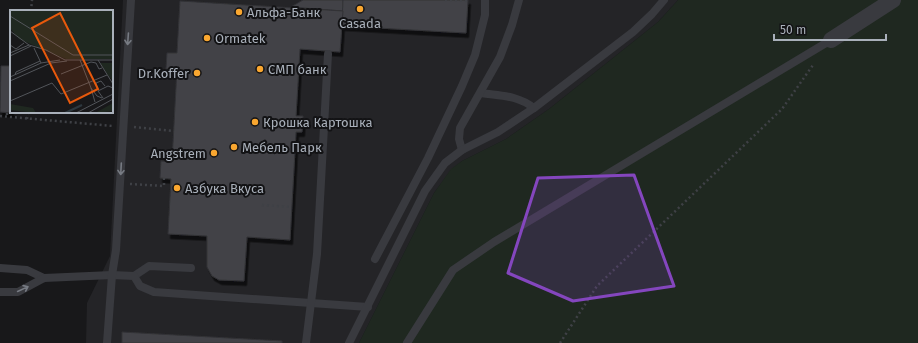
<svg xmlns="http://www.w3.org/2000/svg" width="918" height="343" viewBox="0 0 918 343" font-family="'Fira Sans',sans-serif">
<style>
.built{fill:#242427}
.green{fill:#1f2820}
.building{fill:#424347;stroke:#323236;filter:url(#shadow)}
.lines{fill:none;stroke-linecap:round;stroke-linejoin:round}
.path{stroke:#3f4146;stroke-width:2.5;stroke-dasharray:2 3;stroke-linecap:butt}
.lane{stroke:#393a3f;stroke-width:8}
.street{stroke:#393a3f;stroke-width:16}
.oneway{stroke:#777b83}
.marked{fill:#8446be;fill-opacity:0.2;stroke:#8446be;stroke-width:3;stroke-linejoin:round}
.poi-dot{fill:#faa730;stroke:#131315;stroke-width:1.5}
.labels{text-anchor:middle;stroke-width:4;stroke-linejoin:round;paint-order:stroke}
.poi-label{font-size:13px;fill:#a9b0ba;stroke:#131315;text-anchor:start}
.inset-river{fill:none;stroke:#2d383f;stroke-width:2}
.inset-road{fill:none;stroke:#52555a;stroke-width:1}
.view{fill:#e8590c;fill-opacity:0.15;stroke:#e8590c;stroke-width:2}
.inset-edge{fill:none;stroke:#a9b0ba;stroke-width:2}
</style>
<defs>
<filter id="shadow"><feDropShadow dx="2.5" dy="4.5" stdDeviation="0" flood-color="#0009"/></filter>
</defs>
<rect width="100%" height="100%" fill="#18181a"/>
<path class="built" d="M123,0h555l-20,22 -109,87 -43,30 -44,22 -11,9 -17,23 -75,150h-273l1,-40 23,-47z"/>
<path class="green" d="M678,0h240v343h-559l75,-150 17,-24 11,-8 44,-22 43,-30 109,-87z"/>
<g class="building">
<path d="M303,0h40v11l-52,-4z"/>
<path d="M343,0h125l-2,33 -124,-7z"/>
<path d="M180,1l163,10 -3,41 -40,-3 -4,67h7l-1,16h-6l-6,108 -43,-3 -3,44 -25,-1 -7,-4 -5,-9v-31l-39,-2 3,-55 -11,-1 1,-17 11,1 5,-93h-11l1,-16h10z"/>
<path d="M1,66h10v46h3v1l-14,-1z"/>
<path d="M122,332l160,9v2h-160z"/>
</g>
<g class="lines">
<g class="path">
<path d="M445,0l23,1"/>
<path d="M31,11l1,-11"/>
<path d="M137,74l35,2v-7"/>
<path d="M7,113v4"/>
<path d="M0,116l113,10"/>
<path d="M27,119l1,-7"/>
<path d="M134,127l39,4"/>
<path d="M130,184l34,2v-8"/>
<path d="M262,205l30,2"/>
<path d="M560,343l37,-57 185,-177 31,-44"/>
</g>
<g class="lane">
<path d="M481,93c20,3 36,2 53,15"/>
<path d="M462,150l-3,-11 1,-11 40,-71 12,-32 7,-25"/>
<path d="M375,259l53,-101 34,-72 13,-31 10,-40v-15"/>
<path d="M0,268l27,2 17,8"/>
<path d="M134,276l15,-10 42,2"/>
<path d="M0,292h18l26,-14 68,-3 22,1 6,10 14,6 214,15"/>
<path d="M107,343l5,-68 4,-25 15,-250"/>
<path d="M306,343l11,-89 11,-200"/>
<path d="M349,343l76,-152 20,-28 17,-13 36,-18 36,-24 99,-76 19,-18 12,-14"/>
<path d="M407,343l46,-73 41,-28 337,-202"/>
</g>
<path class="street" d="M831,40l62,-40"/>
</g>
<defs><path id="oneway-shaft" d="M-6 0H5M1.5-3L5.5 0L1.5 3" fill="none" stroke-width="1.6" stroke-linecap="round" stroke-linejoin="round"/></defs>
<g class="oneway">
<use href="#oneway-shaft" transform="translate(128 39) rotate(94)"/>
<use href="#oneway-shaft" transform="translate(121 169) rotate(93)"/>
<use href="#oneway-shaft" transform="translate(23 289) rotate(-25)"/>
</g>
<path class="marked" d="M634,175l40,111 -101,15 -65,-28 30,-95z"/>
<g class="poi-dot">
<circle cx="360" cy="9" r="4"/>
<circle cx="239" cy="12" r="4"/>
<circle cx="207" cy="38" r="4"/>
<circle cx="260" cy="69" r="4"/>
<circle cx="197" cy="73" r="4"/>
<circle cx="255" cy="122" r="4"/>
<circle cx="234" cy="147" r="4"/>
<circle cx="214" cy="153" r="4"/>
<circle cx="177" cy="188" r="4"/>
</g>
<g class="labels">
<g class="poi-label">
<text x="247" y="17">Альфа-Банк</text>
<text x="360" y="28" text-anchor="middle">Casada</text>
<text x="215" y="43">Ormatek</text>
<text x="268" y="74">СМП банк</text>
<text x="189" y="78" text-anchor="end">Dr.Koffer</text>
<text x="263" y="127">Крошка Картошка</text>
<text x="242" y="152">Мебель Парк</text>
<text x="206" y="158" text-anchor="end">Angstrem</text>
<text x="185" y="193">Азбука Вкуса</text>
</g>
</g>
<g transform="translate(10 10)">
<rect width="103" height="103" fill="#18181a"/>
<path d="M0,0h103v49h-47l-47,-20 -9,-11zM90,53h13v18l-5,-6zM103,93v8l-18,2 11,-6zM0,94l23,4 3,5 -26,-3z" fill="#1f2820"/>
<path class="inset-river" d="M55,103l17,-8"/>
<path class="inset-road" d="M0,6l63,39h40M0,21l19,14M0,35l6,4 8,-6M24,38l7,15 19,-3M0,43l19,-8 17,5 19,10h48M0,46l21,-10M70,50l11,28 6,8 5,2M88,50l15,24M51,64l30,-12 5,1 3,6 3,-1M5,65l1,-3 24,-11M0,67l31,-14M0,71l41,-18 16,-2M81,78l4,14M88,80l-2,-7 5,-2 4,5M93,88l-5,-7 10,-5 5,2M0,91l42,-18 9,11 46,-19M66,103l37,-19M78,103l25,-14"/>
<path class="view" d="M50,3l38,76 -28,14 -38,-75z"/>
<rect width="103" height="103" class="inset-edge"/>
</g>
<path d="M774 34v6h112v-6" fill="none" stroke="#a9b0ba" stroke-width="2"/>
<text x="780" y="34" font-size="12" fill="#a9b0ba" stroke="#131315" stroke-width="3" paint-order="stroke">50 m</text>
</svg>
